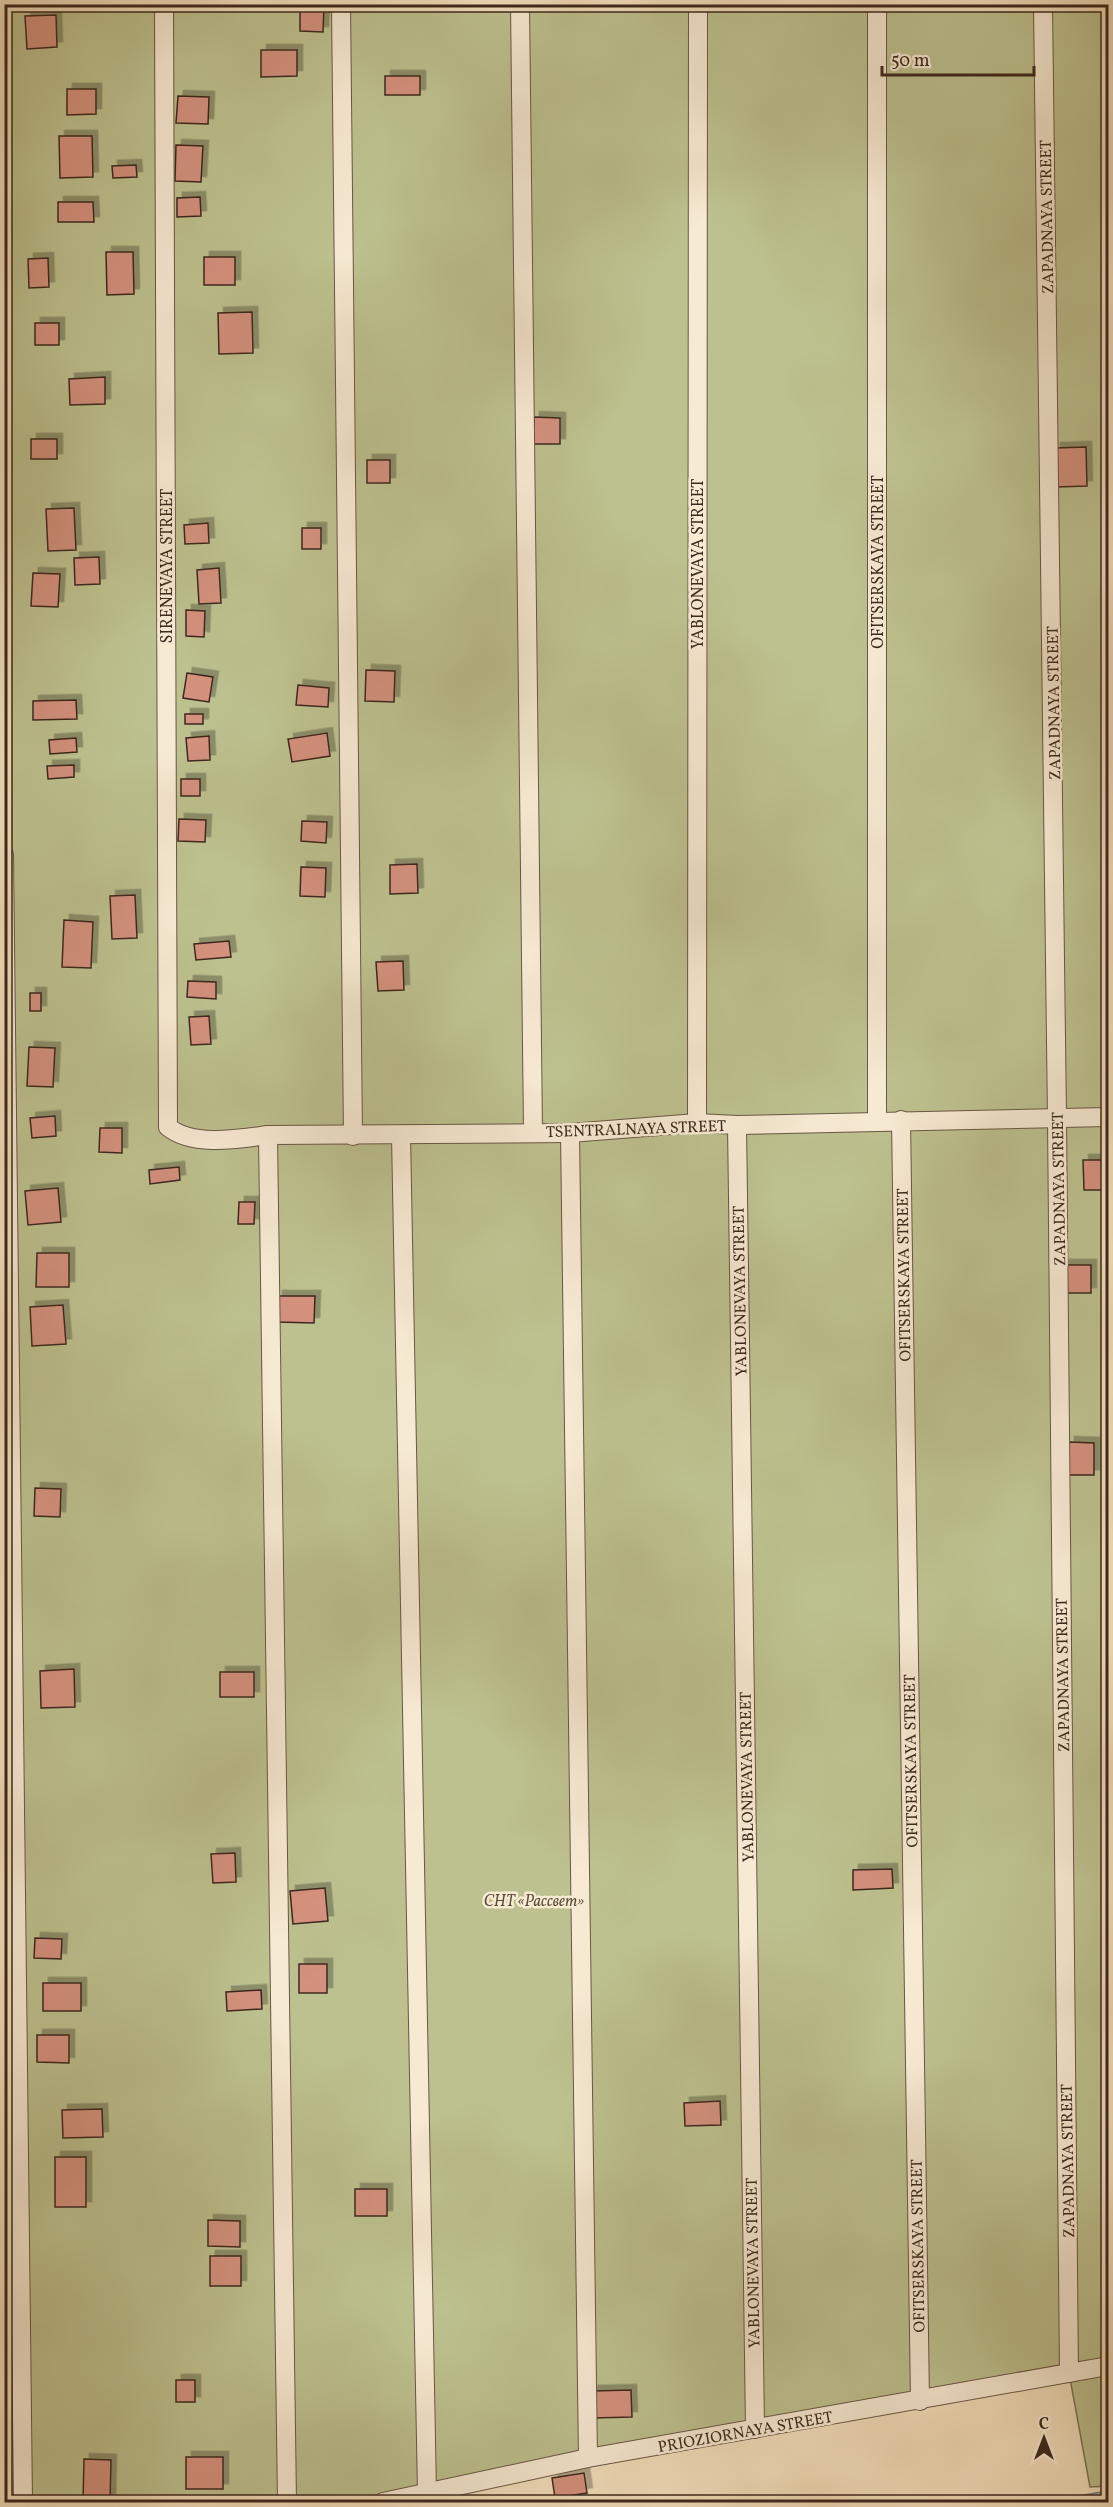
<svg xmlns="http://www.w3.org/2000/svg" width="1113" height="2507" viewBox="0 0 1113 2507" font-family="Vollkorn,serif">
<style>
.green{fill:#bdc18f;stroke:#7c7456;stroke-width:1.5}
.water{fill:#9ebaba;stroke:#77807b;stroke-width:1.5}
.building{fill:#d4917e;stroke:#3c281d;stroke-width:1.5;filter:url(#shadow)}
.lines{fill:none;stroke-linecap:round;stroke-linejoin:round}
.street-casing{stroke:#6a5645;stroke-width:20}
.street{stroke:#f7ead3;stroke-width:18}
.labels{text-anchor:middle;stroke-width:5;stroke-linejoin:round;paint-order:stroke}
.street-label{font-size:16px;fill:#3c281d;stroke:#f7ead3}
.park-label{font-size:16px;font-style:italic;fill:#5c4e3a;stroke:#f7ead3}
</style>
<defs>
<filter id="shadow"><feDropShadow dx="5.5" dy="-5.5" stdDeviation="0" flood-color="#0004"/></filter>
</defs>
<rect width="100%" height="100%" fill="#f2dfbc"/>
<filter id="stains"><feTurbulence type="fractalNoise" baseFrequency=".00333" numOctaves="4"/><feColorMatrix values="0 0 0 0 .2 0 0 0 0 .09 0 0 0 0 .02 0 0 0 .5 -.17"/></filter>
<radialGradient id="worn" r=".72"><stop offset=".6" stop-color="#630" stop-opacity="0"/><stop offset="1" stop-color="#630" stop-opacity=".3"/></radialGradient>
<path class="green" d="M5,5h1103v2481l-18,1 -21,-114 -686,129h-378z"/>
<path class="water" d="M1108,2491v11h-64z"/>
<g class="building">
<path d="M300,5l24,1 -1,26 -23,-1z"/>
<path d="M56,15l1,32 -30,2 -2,-33z"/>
<path d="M261,50h36v26l-36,1z"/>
<rect x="385" y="76" width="35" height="19"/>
<path d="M67,89h29v25l-29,1z"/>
<path d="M178,96l31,1 -1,27 -32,-1z"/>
<path d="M59,136h33l1,41 -33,1z"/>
<path d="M176,145l27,1 -2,36 -26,-1z"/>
<path d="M136,165l1,12 -24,1 -1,-12z"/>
<path d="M200,197l1,19 -24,1v-19z"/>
<path d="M58,202h35l1,20h-36z"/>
<path d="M106,252h27l1,42 -27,1z"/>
<rect x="204" y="257" width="31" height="28"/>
<path d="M48,258l1,29 -20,1 -1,-29z"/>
<path d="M252,312l1,41 -34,1 -1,-41z"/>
<rect x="35" y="323" width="24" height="22"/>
<path d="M105,377v27l-35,1 -1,-26z"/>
<path d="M534,417l26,1v26h-27z"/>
<rect x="31" y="439" width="26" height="20"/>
<path d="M1086,447l1,39 -31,1 -1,-39z"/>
<rect x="367" y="460" width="23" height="23"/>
<path d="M74,508l2,42 -28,1 -2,-42z"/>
<path d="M208,523l1,20 -24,1 -1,-19z"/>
<rect x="302" y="528" width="19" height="21"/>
<path d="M99,557l1,27 -25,1 -1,-27z"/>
<path d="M219,568l2,35 -22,1 -2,-34z"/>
<path d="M33,573l27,1 -2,33 -27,-1z"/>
<path d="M186,610l19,1 -1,26 -18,-1z"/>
<path d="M366,670l29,1 -1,31 -29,-1z"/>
<path d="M187,673l26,4 -4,25 -26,-4z"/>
<path d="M298,685l31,3 -1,19 -32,-2z"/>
<path d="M76,700l1,19 -44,1v-19z"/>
<rect x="185" y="714" width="18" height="10"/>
<path d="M327,733l3,23 -38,6 -4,-23z"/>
<path d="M209,736l1,24 -22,1 -2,-23z"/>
<path d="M76,738l1,14 -27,2 -1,-14z"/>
<path d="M74,765v12l-26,2 -1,-13z"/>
<rect x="181" y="779" width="19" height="17"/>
<path d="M179,819l27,1 -1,22 -27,-1z"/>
<path d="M302,821l25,1 -1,21 -25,-2z"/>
<path d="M417,864l1,29 -28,1v-29z"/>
<path d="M301,867l25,1 -1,29 -25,-1z"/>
<path d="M135,895l2,43 -25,1 -2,-43z"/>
<path d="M64,920l29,2 -2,46 -29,-1z"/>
<path d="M229,941l2,16 -35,3 -2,-16z"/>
<path d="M403,961l1,29 -26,1 -2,-29z"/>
<path d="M188,981l28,1v17l-29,-2z"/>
<rect x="30" y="993" width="11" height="18"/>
<path d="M209,1016l2,28 -20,1 -2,-28z"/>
<path d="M29,1047l26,1 -2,39 -26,-1z"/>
<path d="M55,1116l1,20 -24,2 -2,-20z"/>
<path d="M100,1128h22v25l-23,-1z"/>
<path d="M1083,1160h25v30h-24z"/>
<path d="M179,1167l1,13 -30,4 -1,-14z"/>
<path d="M58,1188l3,34 -33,3 -3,-34z"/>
<path d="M239,1202h16l-1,22h-16z"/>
<path d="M37,1253h32v34h-33z"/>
<rect x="1064" y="1265" width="27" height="28"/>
<path d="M277,1296h38l-1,27 -37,-1z"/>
<path d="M63,1305l3,39 -34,2 -2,-39z"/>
<path d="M1069,1442l25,1v32h-25z"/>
<path d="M35,1488l26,1 -1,28 -26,-1z"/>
<path d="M74,1669l1,38 -34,1 -1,-37z"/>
<rect x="220" y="1672" width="34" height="25"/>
<path d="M235,1853l1,29 -23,1 -2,-29z"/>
<path d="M892,1869l1,19 -40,2v-20z"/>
<path d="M325,1888l3,33 -35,3 -3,-33z"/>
<path d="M35,1938l27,1 -1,20 -27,-1z"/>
<rect x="299" y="1964" width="28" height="29"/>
<rect x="43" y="1983" width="38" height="28"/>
<path d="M261,1990l1,19 -35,2 -1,-19z"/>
<path d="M37,2035h32v28l-32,-1z"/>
<path d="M720,2101l1,24 -36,1 -1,-23z"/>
<path d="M102,2109l1,28 -40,1 -1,-28z"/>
<rect x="55" y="2157" width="31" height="50"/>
<rect x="355" y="2189" width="32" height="27"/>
<path d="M208,2220l32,1v26l-32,-1z"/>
<rect x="210" y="2256" width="31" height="30"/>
<rect x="176" y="2380" width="19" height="22"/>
<path d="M631,2390l1,27 -39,1 -1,-27z"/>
<rect x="186" y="2457" width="37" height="32"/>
<path d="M84,2459l27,1 -1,42h-27z"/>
<path d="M584,2473l3,20 -32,5 -3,-20z"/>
</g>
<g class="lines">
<g class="street-casing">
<g id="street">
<path d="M164,4l4,1123c25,20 70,12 100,8l302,-2 127,-10 40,2 371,-8"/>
<path d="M341,4l12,1132"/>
<path d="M520,4l13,1127"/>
<path d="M877,4v1116"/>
<path d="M1043,4l14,1115 12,1254"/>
<path d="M4,855l19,1647"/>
<path d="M901,1120l19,1281"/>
<path d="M697,1123l1,-1119"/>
<path d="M737,1125l18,1304"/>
<path d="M570,1133l18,1325"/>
<path d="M268,1135l19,1367"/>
<path d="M401,1135l26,1357"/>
<path d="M383,2502l205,-44 520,-92"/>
</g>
</g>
<use href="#street" class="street"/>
</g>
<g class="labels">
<g class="street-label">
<text transform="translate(1046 217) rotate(-91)" y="6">ZAPADNAYA STREET</text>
<text transform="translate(877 562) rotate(-90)" y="6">OFITSERSKAYA STREET</text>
<text transform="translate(697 564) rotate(-90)" y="6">YABLONEVAYA STREET</text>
<text transform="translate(166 566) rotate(-90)" y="6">SIRENEVAYA STREET</text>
<text transform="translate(1053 703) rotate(-91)" y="6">ZAPADNAYA STREET</text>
<text transform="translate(636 1128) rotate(-2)" y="6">TSENTRALNAYA STREET</text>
<text transform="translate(1058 1189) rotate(-91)" y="6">ZAPADNAYA STREET</text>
<text transform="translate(903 1275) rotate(-91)" y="6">OFITSERSKAYA STREET</text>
<text transform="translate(739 1291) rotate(-91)" y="6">YABLONEVAYA STREET</text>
<text transform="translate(1062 1675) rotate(-91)" y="6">ZAPADNAYA STREET</text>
<text transform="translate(910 1761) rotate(-91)" y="6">OFITSERSKAYA STREET</text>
<text transform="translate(746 1777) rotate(-91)" y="6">YABLONEVAYA STREET</text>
<text transform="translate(1067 2161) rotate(-91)" y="6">ZAPADNAYA STREET</text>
<text transform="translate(917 2246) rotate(-91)" y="6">OFITSERSKAYA STREET</text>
<text transform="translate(752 2263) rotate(-91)" y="6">YABLONEVAYA STREET</text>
<text transform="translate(745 2431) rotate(-10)" y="6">PRIOZIORNAYA STREET</text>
</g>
<g class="park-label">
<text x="534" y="1906">СНТ «Рассвет»</text>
</g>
</g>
<rect width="1113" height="2507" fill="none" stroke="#f2dfbc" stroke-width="24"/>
<rect x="6" y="6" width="1101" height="2495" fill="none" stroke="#3c281d" stroke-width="3"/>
<rect x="12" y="12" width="1089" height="2483" fill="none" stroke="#3c281d" stroke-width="1.5"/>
<g transform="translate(1044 2438)" stroke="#f7ead3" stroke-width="4.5" paint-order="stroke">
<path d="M0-4.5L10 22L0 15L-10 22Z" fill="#3c281d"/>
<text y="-9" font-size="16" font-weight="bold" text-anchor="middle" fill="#3c281d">С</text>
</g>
<path d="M882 66v9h152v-9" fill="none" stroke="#3c281d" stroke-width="3"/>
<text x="891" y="66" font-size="18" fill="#3c281d" stroke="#f7ead3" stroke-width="4.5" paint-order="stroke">50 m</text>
<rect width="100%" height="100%" filter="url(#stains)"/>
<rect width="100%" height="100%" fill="url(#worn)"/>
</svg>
